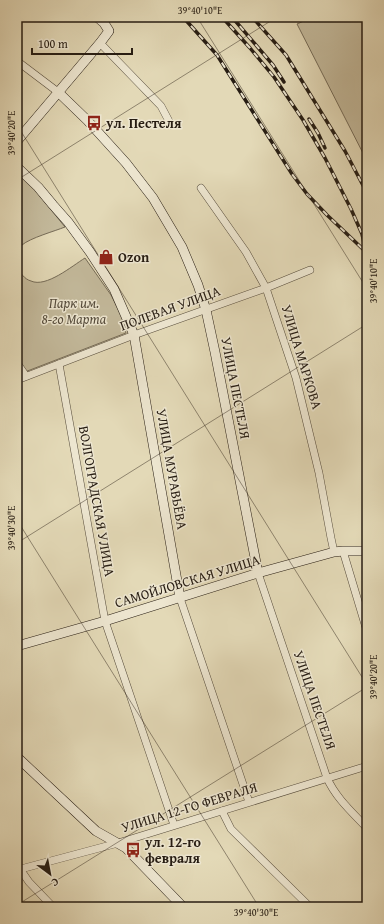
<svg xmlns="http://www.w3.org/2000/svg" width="384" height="924" viewBox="0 0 384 924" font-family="'Gentium Book Plus',serif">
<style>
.green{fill:#c3b99b;stroke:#756b57}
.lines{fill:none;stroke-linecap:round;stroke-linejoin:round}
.street-casing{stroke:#564c3c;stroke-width:8}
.secondary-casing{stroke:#271d13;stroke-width:10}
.street{stroke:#ede6d0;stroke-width:7}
.secondary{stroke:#ede6d0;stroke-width:9}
.rail-casing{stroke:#271d13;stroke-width:3.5}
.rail{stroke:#ede6d0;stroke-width:2;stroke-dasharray:6;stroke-linecap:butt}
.ticks{fill:none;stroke:#271d13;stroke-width:1;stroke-opacity:0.45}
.labels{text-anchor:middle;stroke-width:3;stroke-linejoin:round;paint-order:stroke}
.poi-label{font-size:14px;font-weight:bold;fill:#271d13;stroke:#ede6d0;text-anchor:start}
.park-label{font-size:14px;font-style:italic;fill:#564c3c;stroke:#ede6d0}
.street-label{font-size:14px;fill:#271d13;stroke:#ede6d0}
.neatline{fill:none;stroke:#271d13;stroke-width:1.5}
.ticks-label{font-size:10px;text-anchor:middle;fill:#271d13}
</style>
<rect width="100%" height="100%" fill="#e3d9b7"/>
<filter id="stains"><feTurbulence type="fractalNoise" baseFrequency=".005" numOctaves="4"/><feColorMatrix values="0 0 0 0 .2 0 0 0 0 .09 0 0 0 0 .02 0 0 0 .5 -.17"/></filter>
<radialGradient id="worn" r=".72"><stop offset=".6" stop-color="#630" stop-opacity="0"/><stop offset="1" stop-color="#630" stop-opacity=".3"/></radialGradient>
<g class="green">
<path d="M313,17h54v144l-70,-137z"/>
<path d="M17,173l18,17 30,37c-10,4 -35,11 -43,18 -2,2 -4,6 -5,9z"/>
<path d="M85,258l26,37 11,22 4,16 -109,42v-107c4,5 7,11 14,13 15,7 41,-15 54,-23z"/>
</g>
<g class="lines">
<g class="street-casing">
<g id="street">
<path d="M100,43l61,63 10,19"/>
<path d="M17,61l41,31"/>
<path d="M201,188l45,64 20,36 30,90 23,95 12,65 3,14"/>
<path d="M17,363l9,13"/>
<path d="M59,364l46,257 69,204"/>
<path d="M17,380l117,-45 132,-47 44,-18"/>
<path d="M343,551l24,80"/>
<path d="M258,573l69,205c9,20 25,34 40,50"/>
<path d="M180,598l69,204"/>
<path d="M222,811l9,18 79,78"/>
<path d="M20,869l9,13 24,25"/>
<path d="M17,870l101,-27 249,-77"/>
</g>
</g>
<g class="secondary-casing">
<g id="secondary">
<path d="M58,92l29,28 39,43 27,35 29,49 16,38 8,25 9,42 43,221"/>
<path d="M17,141l83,-98 9,-12 -5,-8 -7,-6"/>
<path d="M17,167l21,20 15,18 15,17 22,30 24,37 20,46 46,263"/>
<path d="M17,646l88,-25 153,-48 76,-21 9,-1h24"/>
<path d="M17,757l79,74 30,17 57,59"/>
</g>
</g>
<use href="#street" class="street"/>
<use href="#secondary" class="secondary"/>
<g class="rail-casing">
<g id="rail">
<path d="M183,17l34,38 75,119 15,20 20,21 40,38"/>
<path d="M222,17l28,31 24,29 29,43 22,38 26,51 11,25 4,18"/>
<path d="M232,17l41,48 11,17"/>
<path d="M252,17l34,38 59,96 22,42"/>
<path d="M309,119l9,14 7,15"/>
</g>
</g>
<use href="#rail" class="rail"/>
</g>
<path class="ticks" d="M197,17l170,272M17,125l350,560M17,180l260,-163M17,520l242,387M17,543l350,-219M17,905l350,-218"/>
<defs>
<g id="bus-bare" transform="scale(1.2)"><path d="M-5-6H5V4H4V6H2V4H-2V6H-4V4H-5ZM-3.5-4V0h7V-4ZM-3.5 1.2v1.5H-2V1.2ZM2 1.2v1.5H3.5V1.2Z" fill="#8f2418" stroke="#ede6d0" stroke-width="2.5" paint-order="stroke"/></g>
<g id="shop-bare" transform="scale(1.2)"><path d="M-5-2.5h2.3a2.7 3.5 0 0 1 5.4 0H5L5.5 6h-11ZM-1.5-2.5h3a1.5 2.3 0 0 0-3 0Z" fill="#8f2418" stroke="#ede6d0" stroke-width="2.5" paint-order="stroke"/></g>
</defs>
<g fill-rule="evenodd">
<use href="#bus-bare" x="94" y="123"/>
<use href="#shop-bare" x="106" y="257"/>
<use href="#bus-bare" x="133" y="850"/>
</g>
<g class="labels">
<g class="poi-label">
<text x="106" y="128">ул. Пестеля</text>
<text x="118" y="262">Ozon</text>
<text x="145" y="847">ул. 12-го<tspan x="145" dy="16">февраля</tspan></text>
</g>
<g class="park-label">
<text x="74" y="308">Парк им.<tspan x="74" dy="16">8-го Марта</tspan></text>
</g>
<g class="street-label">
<text transform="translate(170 308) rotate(-20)" y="5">ПОЛЕВАЯ УЛИЦА</text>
<text transform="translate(302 357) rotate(73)" y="5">УЛИЦА МАРКОВА</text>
<text transform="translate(236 388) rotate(79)" y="5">УЛИЦА ПЕСТЕЛЯ</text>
<text transform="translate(172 469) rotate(80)" y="5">УЛИЦА МУРАВЬЁВА</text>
<text transform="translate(97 501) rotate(80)" y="5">ВОЛГОГРАДСКАЯ УЛИЦА</text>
<text transform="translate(187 581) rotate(-17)" y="5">САМОЙЛОВСКАЯ УЛИЦА</text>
<text transform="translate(315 700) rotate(71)" y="5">УЛИЦА ПЕСТЕЛЯ</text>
<text transform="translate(189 807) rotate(-17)" y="5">УЛИЦА 12-ГО ФЕВРАЛЯ</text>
</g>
</g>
<rect width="384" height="924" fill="none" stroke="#e3d9b7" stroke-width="44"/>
<g transform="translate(50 874) rotate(148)" stroke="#ede6d0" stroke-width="3" paint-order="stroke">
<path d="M0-3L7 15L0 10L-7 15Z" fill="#271d13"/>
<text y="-6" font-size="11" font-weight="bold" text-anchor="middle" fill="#271d13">С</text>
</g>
<path d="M32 48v6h100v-6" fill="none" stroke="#271d13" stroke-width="2"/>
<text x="38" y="48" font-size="12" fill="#271d13" stroke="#ede6d0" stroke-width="3" paint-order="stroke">100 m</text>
<rect x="22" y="22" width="340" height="880" class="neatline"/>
<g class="ticks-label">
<text x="200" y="14">39°40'10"E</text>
<text transform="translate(11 133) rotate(-90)" y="4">39°40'20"E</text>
<text transform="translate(373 281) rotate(-90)" y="4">39°40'10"E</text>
<text transform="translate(11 528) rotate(-90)" y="4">39°40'30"E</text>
<text transform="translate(373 677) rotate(-90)" y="4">39°40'20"E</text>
<text x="256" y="916">39°40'30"E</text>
</g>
<rect width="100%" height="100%" filter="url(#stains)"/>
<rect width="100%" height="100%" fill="url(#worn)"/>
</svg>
